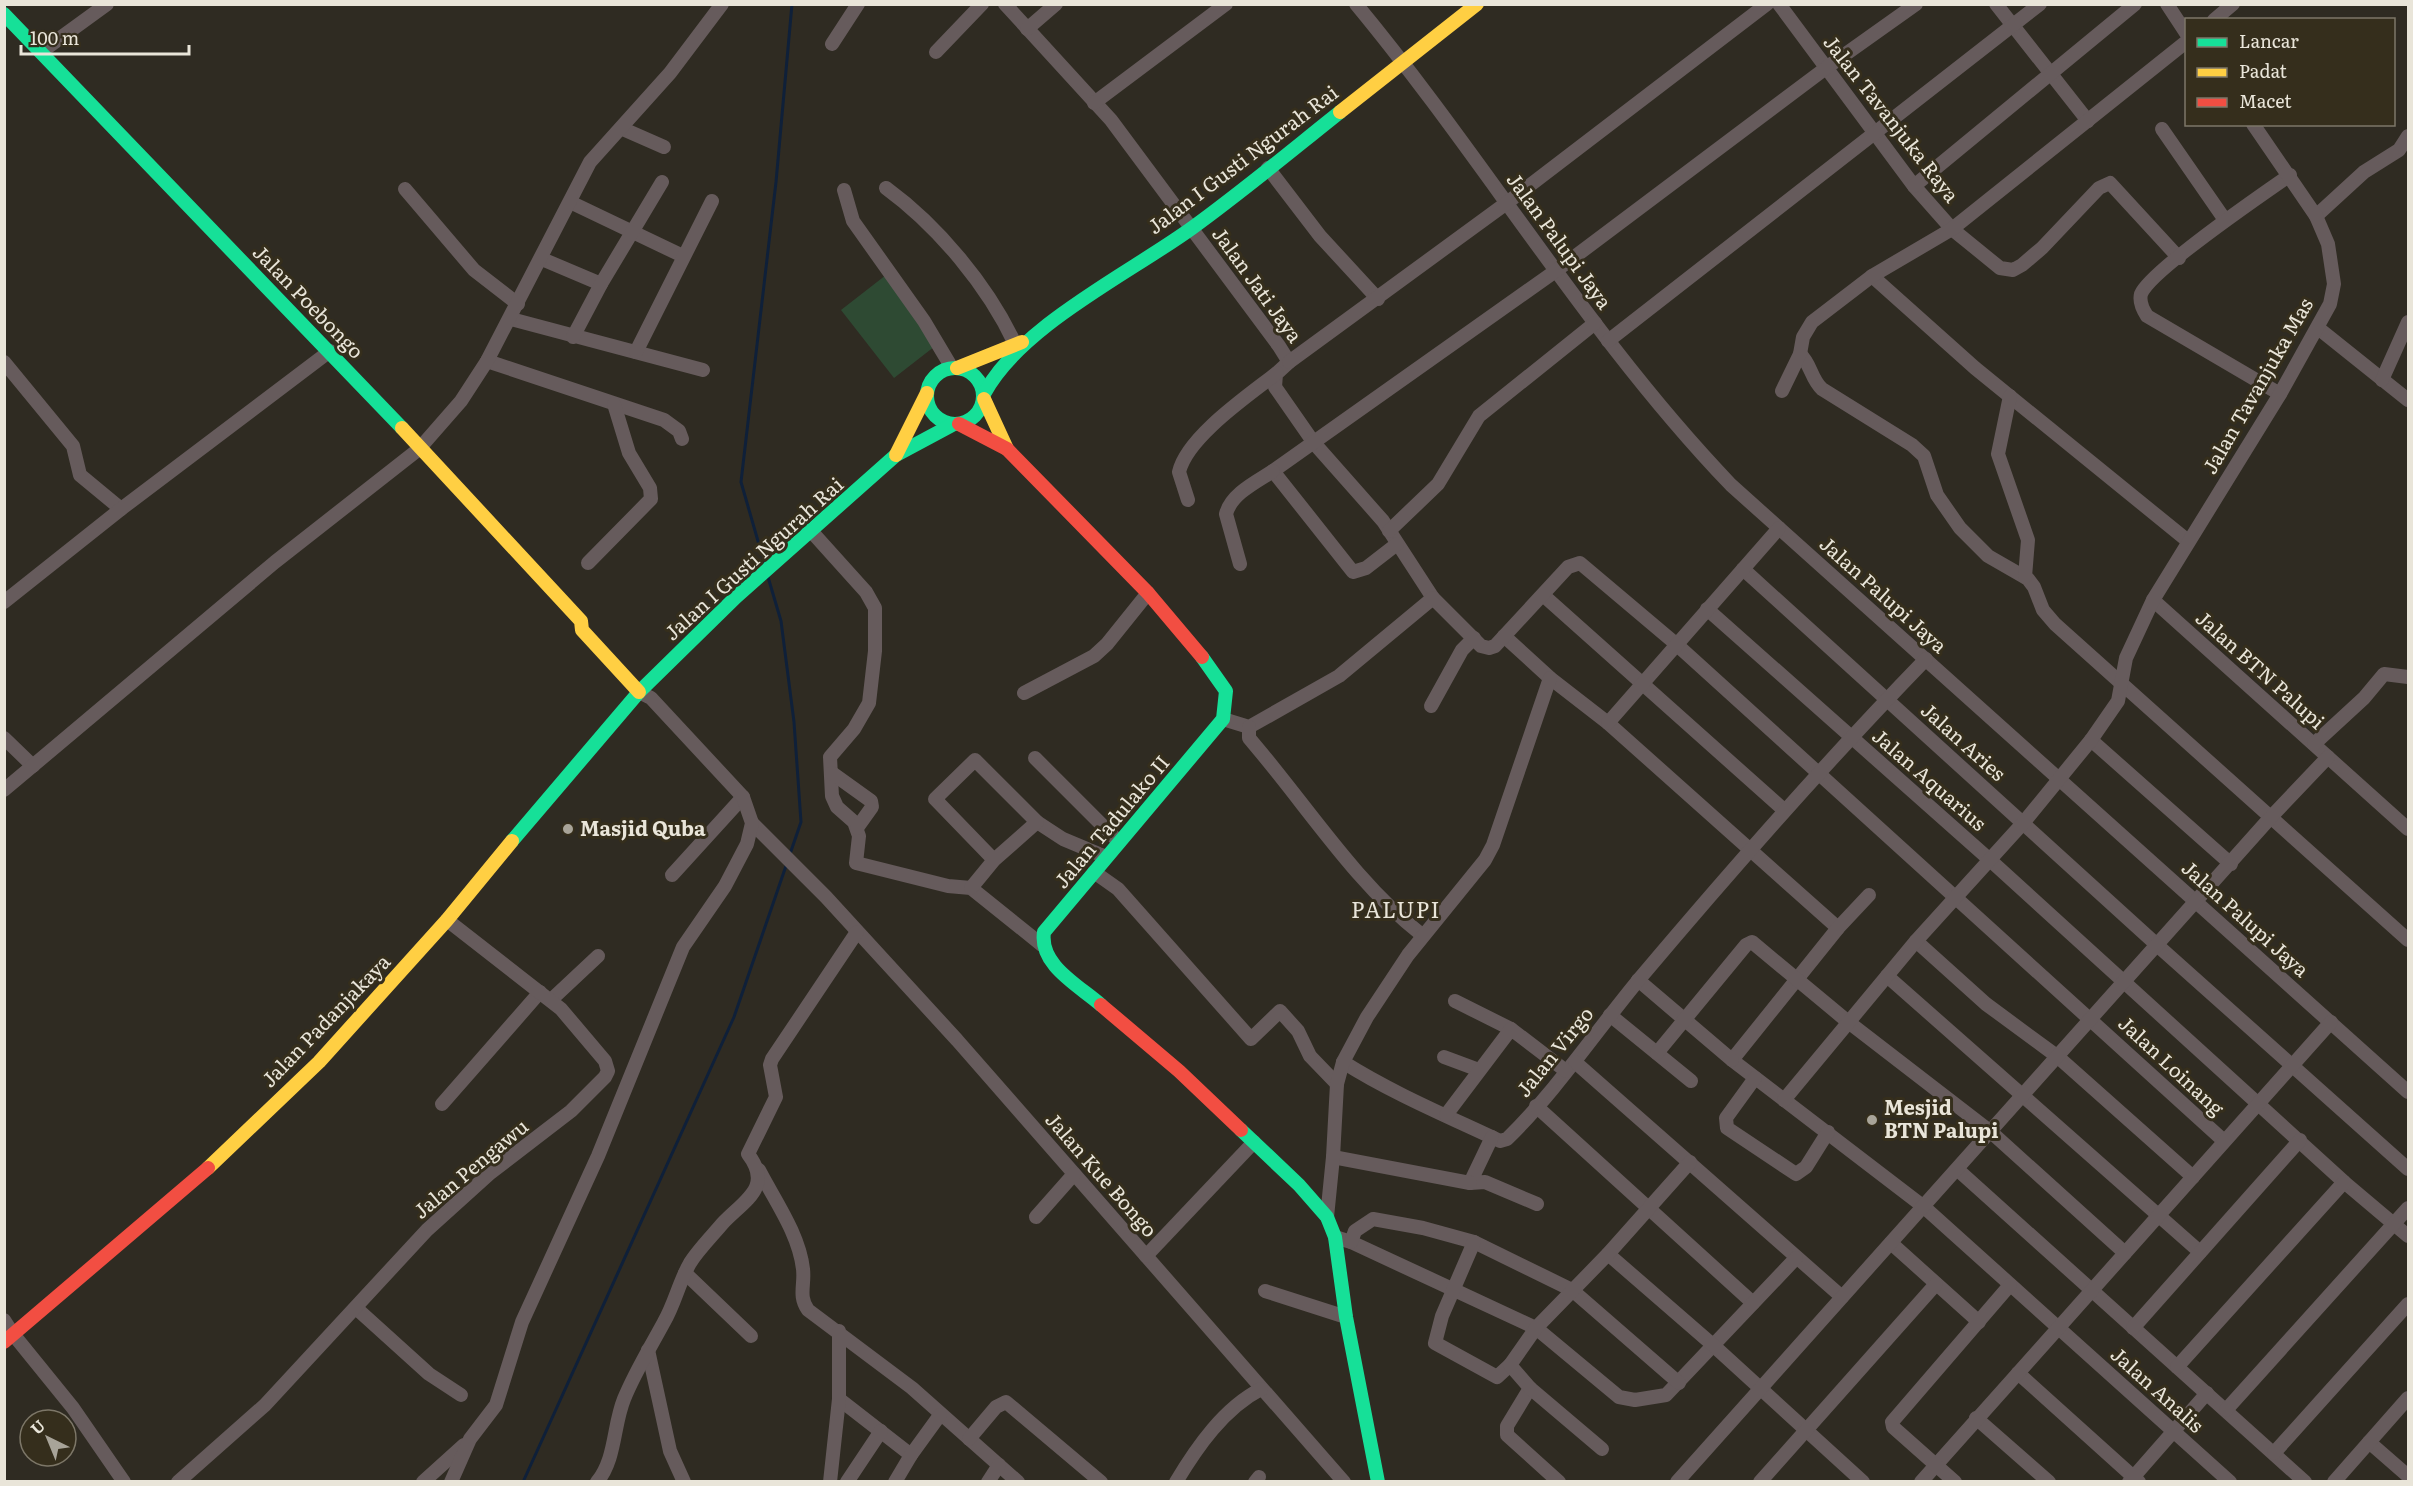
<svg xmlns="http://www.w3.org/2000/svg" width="2413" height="1486" viewBox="0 0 2413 1486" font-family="Literata,serif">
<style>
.green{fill:#2e4a33}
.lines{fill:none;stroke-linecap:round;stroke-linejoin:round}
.stream{stroke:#0f2039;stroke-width:3}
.street{stroke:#665b5c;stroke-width:14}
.fast{stroke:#16e098;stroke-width:14}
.slow{stroke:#ffcf43;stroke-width:14}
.jam{stroke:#f24e42;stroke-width:14}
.poi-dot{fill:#a8a499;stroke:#352e1c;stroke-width:2}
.labels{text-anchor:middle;stroke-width:6;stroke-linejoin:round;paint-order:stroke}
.street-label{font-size:20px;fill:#e9e5d9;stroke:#352e1c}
.poi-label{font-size:20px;font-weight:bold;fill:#e9e5d9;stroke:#352e1c;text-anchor:start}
.quarter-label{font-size:22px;letter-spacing:1.5px;fill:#e9e5d9;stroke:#352e1c}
</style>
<rect width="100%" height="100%" fill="#2f2b22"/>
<path class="green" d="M886,275l53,68 -45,35 -53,-68z"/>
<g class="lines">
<g class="stream">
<path d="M764,562l-23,-80 35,-300 16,-178"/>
<path d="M768,577l13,44 13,101 7,100 -11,32"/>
<path d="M523,1482l211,-465 53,-154"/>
</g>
<g class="street">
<path d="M1005,4l106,116 168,226 10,16 -13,12 -1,13 39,56 69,78 50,77"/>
<path d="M1356,4c130,157 234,334 375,481l677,607"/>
<path d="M1779,4l135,182 38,43 48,39 13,2 9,-5 20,-17 57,-60 11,-5 69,75"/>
<path d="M1996,4l92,117"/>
<path d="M2167,4l19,29"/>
<path d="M2214,20l19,-16"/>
<path d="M1027,29l29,-25"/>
<path d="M832,44l26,-40"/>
<path d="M41,52l66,-48"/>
<path d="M936,52l46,-48"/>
<path d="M1094,103l132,-99"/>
<path d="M623,129l41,18"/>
<path d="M2162,129l63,91"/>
<path d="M1268,168l52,68 58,63"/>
<path d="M1914,186l221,-182"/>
<path d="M886,188c52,38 102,98 129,156"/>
<path d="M405,189l69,81 44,34"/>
<path d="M844,190l9,31 71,100 28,47"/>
<path d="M570,202l113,54"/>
<path d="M2316,216l48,-44 35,-22 9,-14"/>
<path d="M542,259l59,25"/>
<path d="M1872,276l103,92 213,173"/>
<path d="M511,319l192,51"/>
<path d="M2318,328l90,72"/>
<path d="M573,337l28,-53 61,-102"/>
<path d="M1608,341l432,-337"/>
<path d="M636,352l76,-151"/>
<path d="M1800,354c11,10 11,25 22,35l90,56 12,11 13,39 23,33 28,28 40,23 6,8 9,23 12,14 353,316"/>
<path d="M487,361l177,59 15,11 3,8"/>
<path d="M4,362l69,84 7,29 41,34"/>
<path d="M1289,362l219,-160 259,-198"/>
<path d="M2382,380l26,-58"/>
<path d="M1782,391l18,-37 3,-17 9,-15 60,-46 80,-47 234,-187"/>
<path d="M2280,394l-133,-78c-4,-6 -8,-14 -6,-22 9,-23 123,-101 149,-119"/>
<path d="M2010,396l-12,58 30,86 -3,37"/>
<path d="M1188,500l-9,-28c8,-35 70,-77 98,-99"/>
<path d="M1389,531l49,-47 41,-68 116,-93"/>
<path d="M812,532l54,60 9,16v43l-6,52 -15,26 -24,28 2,39 5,11 17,15 5,14 -3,27 92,23 23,2 71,57"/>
<path d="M1397,544l-31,24 -13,4 -80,-101 284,-201 269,-202 90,-64"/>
<path d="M588,563l63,-64 -1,-11 -21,-35 -15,-49"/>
<path d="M1240,564l-14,-50c5,-20 30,-32 47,-43"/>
<path d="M1743,569l414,376 251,224"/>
<path d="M1543,595l241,215"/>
<path d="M2153,600l255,229"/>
<path d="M4,602l117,-93 209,-158"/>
<path d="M1707,609l283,251 354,322 64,54"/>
<path d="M1504,636l46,42 58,45 230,205"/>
<path d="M1024,693l70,-37 13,-12 41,-51"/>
<path d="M1431,706l31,-56 12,-12"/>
<path d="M1223,719l26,8 90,-51 94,-78 48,48 8,2 6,-2 73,-79 12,-4 96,81 548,497"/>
<path d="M1608,723l171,-195"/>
<path d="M1249,727v11l10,12c52,62 99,135 163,185"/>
<path d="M4,738l29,28"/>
<path d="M2091,740l140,124"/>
<path d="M2314,744l50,-46 20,-24 24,3"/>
<path d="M1035,758l84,84"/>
<path d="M832,773l39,28 1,6 -15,21"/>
<path d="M4,790l271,-228 144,-113 42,-48 26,-40 103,-199 80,-89 52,-69"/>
<path d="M1037,822l26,17 43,18"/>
<path d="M752,823l74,74 131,143 387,442"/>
<path d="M1094,872l24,17 133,150 29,-28 18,20 12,25 27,28"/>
<path d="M672,875l71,-78"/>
<path d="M971,888l23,-28 43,-38 -62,-62 -40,39 59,61"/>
<path d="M1869,895l-31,33 -106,132 192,147 306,275"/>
<path d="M1916,941l70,63 72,53 135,120"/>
<path d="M1887,976l313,276"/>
<path d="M1638,980l94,80"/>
<path d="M551,1000l47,-44"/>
<path d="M1455,1001l56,28"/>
<path d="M1610,1015l81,66"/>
<path d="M1657,1053l89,-108 6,-3 95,79 144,111 134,121"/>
<path d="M1444,1057l35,13"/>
<path d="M1343,1062c49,31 104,54 157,79l7,-2c50,-49 89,-108 134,-162 92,-109 185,-215 285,-318"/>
<path d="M1575,1062l267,235"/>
<path d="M1755,1078l-29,40 1,10 69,46 10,-7 22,-35"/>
<path d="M1784,1100l132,-159 108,-119 67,-82 27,-39 8,-43 27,-58 127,-206 50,-90 4,-20 -6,-40 -12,-28 -63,-92"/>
<path d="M442,1104l98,-112"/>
<path d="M1536,1106l217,197"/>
<path d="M1446,1115l65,-86 55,42"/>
<path d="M1492,1137l-22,46 15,-1 52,22"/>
<path d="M1333,1157l137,26"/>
<path d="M759,1170c16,31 40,64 44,99 2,16 -5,27 5,41l104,78 106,94"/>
<path d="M1958,1170l347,312"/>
<path d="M1036,1217l38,-43"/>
<path d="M1327,1217l6,-60 4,-73 6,-22 24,-45 41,-62 77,-95 8,-15 57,-167"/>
<path d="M1335,1237l16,5 185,86 83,69 16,3 31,-5 130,-137"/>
<path d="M1351,1242l4,-11 18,-12 50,9 51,14 98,48 107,93"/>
<path d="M1474,1242l-32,74 -7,27 62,34 13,-12"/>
<path d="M1891,1243l88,79"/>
<path d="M1608,1254l106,92 149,136"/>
<path d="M1146,1256l108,-114"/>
<path d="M685,1273l66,63"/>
<path d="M1265,1291l81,26"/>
<path d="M356,1308l73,66 32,21"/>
<path d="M4,1320l9,14 60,74 51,74"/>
<path d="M2133,1328l167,-188"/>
<path d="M648,1350l22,101 14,31"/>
<path d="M2177,1367l167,-185"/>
<path d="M2018,1373l121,109"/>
<path d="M1530,1388l-23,38v9l52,47"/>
<path d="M839,1399l72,56"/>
<path d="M2226,1410l182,-202"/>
<path d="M1976,1418l73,64"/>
<path d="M969,1439l27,-32 10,-5 95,80"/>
<path d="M2369,1442l39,34"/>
<path d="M1602,1449l-72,-61 -20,-23 26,-37 72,-74 82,-92"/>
<path d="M2274,1453l134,-149"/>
<path d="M178,1482l87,-77 162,-175 62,-56 82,-63 34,-34 3,-6 -3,-10 -44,-52 -114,-89"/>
<path d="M423,1482l41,-37"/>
<path d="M451,1482l19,-43 26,-34 26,-83 76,-166 85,-209 42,-61 22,-42 5,-21 -9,-26 -92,-99 -12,-6"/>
<path d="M597,1482c19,-23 16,-56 27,-83 11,-27 26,-51 40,-77 11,-19 15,-40 26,-59 8,-13 22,-27 32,-39 21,-23 52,-36 26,-70l28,-57 -6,-32 2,-6 85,-127"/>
<path d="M830,1482l9,-83v-68"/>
<path d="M847,1482l34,-51"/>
<path d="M895,1482l16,-27 29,-40"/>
<path d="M988,1482l11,-17"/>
<path d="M1176,1482c21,-35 48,-74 85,-93"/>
<path d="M1255,1482l4,-5"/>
<path d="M1677,1482l593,-664 58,-61"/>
<path d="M1760,1482l176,-198"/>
<path d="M1921,1482l410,-460"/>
<path d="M1955,1482l-62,-55 -1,-5 118,-137"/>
<path d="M2129,1482l78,-89"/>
<path d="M2334,1482l74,-84"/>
</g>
<g class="fast">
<path d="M4,14l398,414"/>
<circle cx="955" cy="396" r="28"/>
<path d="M984,394c36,-68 146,-121 208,-166 51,-37 99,-77 148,-116"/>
<path d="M512,841l127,-149 97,-95 160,-142 56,-30"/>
<path d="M1101,1005c-23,-20 -62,-40 -57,-73l179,-213 3,-28 -24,-34"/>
<path d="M1241,1130l58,55 28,32 8,20 11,80 32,165"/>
</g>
<g class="slow">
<path d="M1340,112l137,-108"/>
<path d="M957,368l65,-26"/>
<path d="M984,399l23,50"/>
<path d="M402,428l179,193 1,9 57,62"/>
<path d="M896,455l31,-62"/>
<path d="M208,1168l111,-106 128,-142 65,-79"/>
</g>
<g class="jam">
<path d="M959,424l48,25 141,144 54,64"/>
<path d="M1101,1005l78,66 62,59"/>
<path d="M4,1342l204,-174"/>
</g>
</g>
<g class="poi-dot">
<circle cx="568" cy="829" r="6"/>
<circle cx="1872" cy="1120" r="6"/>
</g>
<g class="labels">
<g class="street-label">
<text transform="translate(1891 119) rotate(52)" y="7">Jalan Tavanjuka Raya</text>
<text transform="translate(1243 160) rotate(-37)" y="7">Jalan I Gusti Ngurah Rai</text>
<text transform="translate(1559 241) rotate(54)" y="7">Jalan Palupi Jaya</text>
<text transform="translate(1257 285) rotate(54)" y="7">Jalan Jati Jaya</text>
<text transform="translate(308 302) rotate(46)" y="7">Jalan Poebongo</text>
<text transform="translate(2258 386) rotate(-60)" y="7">Jalan Tavanjuka Mas</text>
<text transform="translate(754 559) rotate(-42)" y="7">Jalan I Gusti Ngurah Rai</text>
<text transform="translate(1883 595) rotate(42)" y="7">Jalan Palupi Jaya</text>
<text transform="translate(2260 670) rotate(42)" y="7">Jalan BTN Palupi</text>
<text transform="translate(1963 742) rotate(42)" y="7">Jalan Aries</text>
<text transform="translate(1929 780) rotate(41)" y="7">Jalan Aquarius</text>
<text transform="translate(1112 822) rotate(-50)" y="7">Jalan Tadulako II</text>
<text transform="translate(2245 919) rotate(42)" y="7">Jalan Palupi Jaya</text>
<text transform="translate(326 1021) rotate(-46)" y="7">Jalan Padanjakaya</text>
<text transform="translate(1555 1052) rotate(-51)" y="7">Jalan Virgo</text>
<text transform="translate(2171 1066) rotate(43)" y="7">Jalan Loinang</text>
<text transform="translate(471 1169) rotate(-40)" y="7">Jalan Pengawu</text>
<text transform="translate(1101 1175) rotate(49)" y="7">Jalan Kue Bongo</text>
<text transform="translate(2157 1390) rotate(42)" y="7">Jalan Analis</text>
</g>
<g class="poi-label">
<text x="580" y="836">Masjid Quba</text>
<text x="1884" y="1115">Mesjid<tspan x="1884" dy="23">BTN Palupi</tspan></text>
</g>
<g class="quarter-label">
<text x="1396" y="918">PALUPI</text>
</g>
</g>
<rect width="2413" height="1486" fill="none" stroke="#e9e5d9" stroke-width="12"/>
<rect x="2185" y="18" width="210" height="108" fill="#352e1c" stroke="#7d7768" stroke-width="1.5"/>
<rect x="2197" y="38" width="30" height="9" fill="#16e098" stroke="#7d7768" stroke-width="1.5"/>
<text x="2239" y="48" font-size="18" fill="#e9e5d9">Lancar</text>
<rect x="2197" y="68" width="30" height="9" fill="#ffcf43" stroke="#7d7768" stroke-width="1.5"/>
<text x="2239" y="78" font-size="18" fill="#e9e5d9">Padat</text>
<rect x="2197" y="98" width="30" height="9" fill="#f24e42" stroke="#7d7768" stroke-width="1.5"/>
<text x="2239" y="108" font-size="18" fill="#e9e5d9">Macet</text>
<g transform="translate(48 1438) rotate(317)"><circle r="28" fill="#352e1c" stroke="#7d7768" stroke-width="1.5"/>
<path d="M0-4.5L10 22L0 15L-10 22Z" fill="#a8a499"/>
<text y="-9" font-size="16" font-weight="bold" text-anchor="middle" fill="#e9e5d9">U</text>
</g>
<path d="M21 45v9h168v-9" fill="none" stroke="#e9e5d9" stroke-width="3"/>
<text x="30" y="45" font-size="18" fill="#e9e5d9" stroke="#352e1c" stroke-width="4.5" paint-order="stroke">100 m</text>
</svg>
